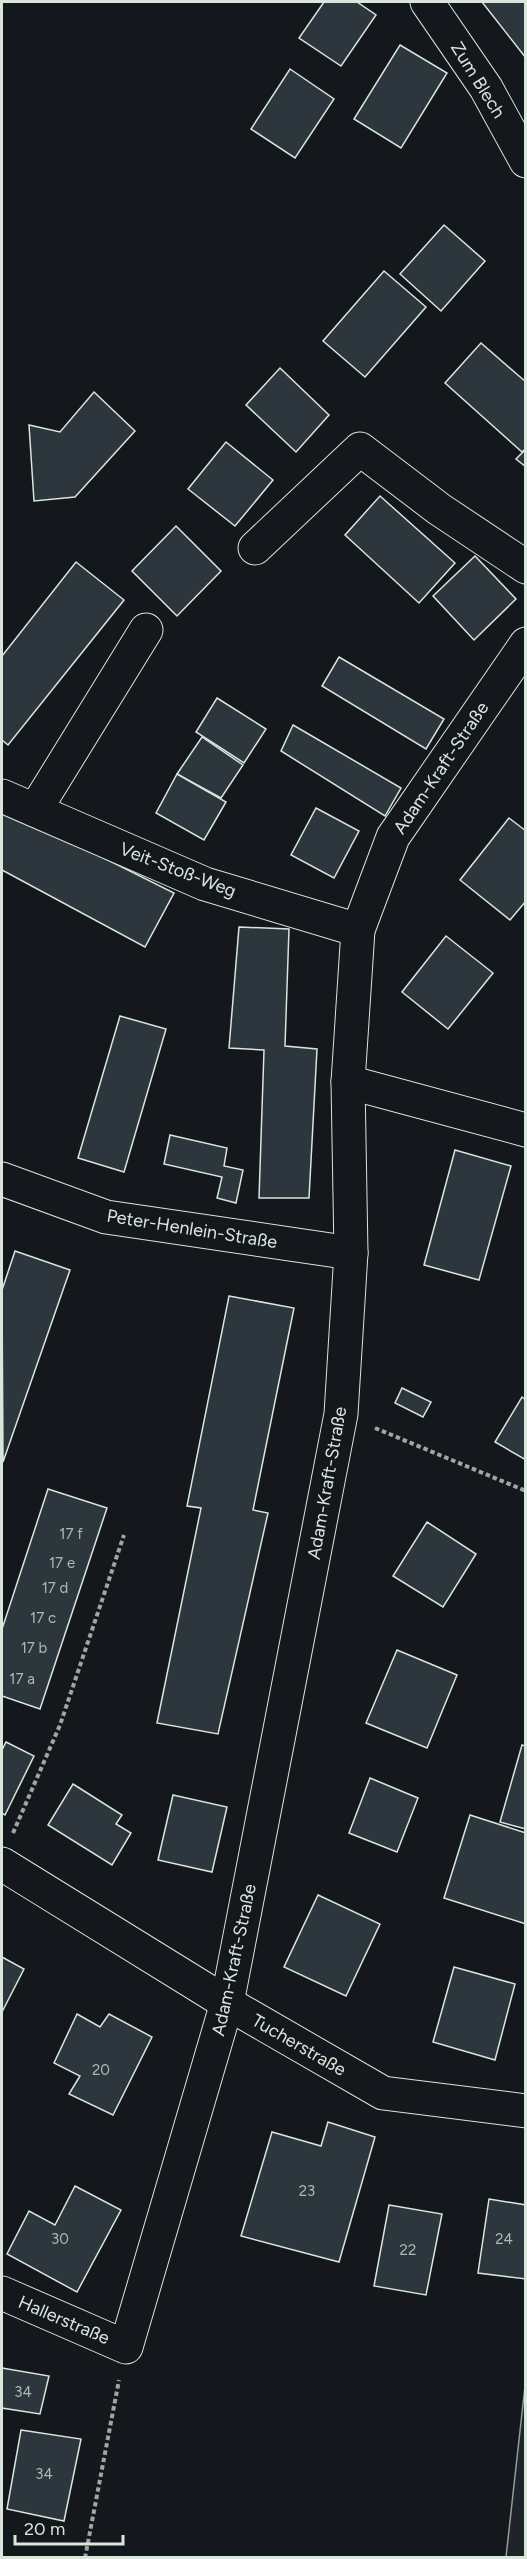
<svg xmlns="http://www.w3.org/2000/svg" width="527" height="2559" viewBox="0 0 527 2559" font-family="Figtree,sans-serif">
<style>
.green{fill:#202428;stroke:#939e99;stroke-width:1.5}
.building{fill:#2c363c;stroke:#d8e6dc;stroke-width:1.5}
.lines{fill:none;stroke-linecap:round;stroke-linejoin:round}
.minor-casing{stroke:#d8e6dc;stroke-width:35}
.path{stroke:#9da8a2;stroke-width:4;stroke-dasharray:4.5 3;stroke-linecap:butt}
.minor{stroke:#14181c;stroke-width:33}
.labels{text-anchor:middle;stroke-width:4.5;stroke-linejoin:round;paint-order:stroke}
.number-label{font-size:15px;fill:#adbab4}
.street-label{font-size:18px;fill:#d8e6dc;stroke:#14181c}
</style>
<rect width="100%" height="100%" fill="#14181c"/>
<path class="green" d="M525,2386v171h-19z"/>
<g class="building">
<path d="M324,2h33l19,13 -35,51 -42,-28z"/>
<path d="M482,2h44v56z"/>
<path d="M400,45l47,28 -46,75 -47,-29z"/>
<path d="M290,69l44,30 -39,59 -44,-29z"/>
<path d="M444,225l41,36 -44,50 -41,-37z"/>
<path d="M384,271l42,36 -61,70 -42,-36z"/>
<path d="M481,343l45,39v66l-4,4 -77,-69z"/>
<path d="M280,368l49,47 -33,37 -50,-47z"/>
<path d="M94,392l41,39 -60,66 -41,4 -5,-76 31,7z"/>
<path d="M226,442l47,38 -38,46 -47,-37z"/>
<path d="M526,449v18l-10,-8z"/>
<path d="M380,496l75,67 -36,40 -74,-68z"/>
<path d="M176,526l45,45 -44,45 -45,-45z"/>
<path d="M475,556l41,43 -42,41 -41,-44z"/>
<path d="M76,562l48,38 -116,145 -6,-5v-84z"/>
<path d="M339,657l105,62 -18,30 -104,-63z"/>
<path d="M217,698l49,31 -22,34 -48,-31z"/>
<path d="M293,725l108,63 -16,28 -104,-65z"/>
<path d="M202,737l41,28 -22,33 -44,-24z"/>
<path d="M177,774l49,28 -22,38 -48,-27z"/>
<path d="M2,807l172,86 -29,54 -143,-77z"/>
<path d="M316,808l43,23 -25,47 -43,-23z"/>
<path d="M509,818l17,13v70l-16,19 -50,-40z"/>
<path d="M239,927l50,2 -4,117 32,3 -8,149h-50l5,-148 -35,-2z"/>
<path d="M446,936l47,37 -45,56 -46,-37z"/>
<path d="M120,1016l46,13 -42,143 -46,-14z"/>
<path d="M170,1135l57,13 -3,18 19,4 -7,33 -19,-5 5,-21 -58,-13z"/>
<path d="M455,1150l56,16 -32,114 -55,-15z"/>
<path d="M15,1251l55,19 -67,192 -1,-172z"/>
<path d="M229,1296l65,12 -41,202 15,3 -50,221 -61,-11 44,-215 -14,-2z"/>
<path d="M402,1388l29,14 -8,15 -28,-14z"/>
<path d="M522,1397l4,3v60l-31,-18z"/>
<path d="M48,1489l59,19 -67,201 -38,-13v-67z"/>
<path d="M427,1522l49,32 -33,53 -50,-31z"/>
<path d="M397,1650l60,25 -30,73 -61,-25z"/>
<path d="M6,1742l28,14 -29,59 -3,-2v-63z"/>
<path d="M522,1745l4,1v83l-26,-7z"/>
<path d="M370,1778l48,20 -21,54 -48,-19z"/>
<path d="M73,1784l49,31 -6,9 15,9 -19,32 -64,-40z"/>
<path d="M173,1795l54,12 -15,65 -54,-12z"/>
<path d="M470,1815l56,18v91l-82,-26z"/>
<path d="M318,1895l62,29 -34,72 -62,-29z"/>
<path d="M2,1957l22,12 -22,43z"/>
<path d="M454,1967l61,17 -20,76 -62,-18z"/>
<path d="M77,2014l23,13 9,-13 43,23 -39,78 -44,-21 11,-18 -26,-13z"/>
<path d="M328,2122l47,15 -36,125 -98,-26 31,-104 49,14z"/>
<path d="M75,2186l46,24 -44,82 -70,-38 22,-43 26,14z"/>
<path d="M489,2199l37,6v74l-48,-6z"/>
<path d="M389,2205l53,9 -16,81 -52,-9z"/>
<path d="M2,2368l47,8 -9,38 -38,-6z"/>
<path d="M21,2430l60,9 -17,82 -57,-12z"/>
</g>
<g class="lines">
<g class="minor-casing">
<g id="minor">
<path d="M427,2l59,86 40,73"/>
<path d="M255,548l105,-99 79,60 87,58"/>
<path d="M2,796l203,88 153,46"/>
<path d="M35,810l111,-180"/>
<path d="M348,1082l178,48"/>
<path d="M2,1179l104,38 245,36"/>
<path d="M2,1864l225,139 156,90 143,18"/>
<path d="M2,2293l124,54 101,-344 114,-589 10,-161 -3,-171 10,-152 35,-93 133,-193"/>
</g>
</g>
<g class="path">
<path d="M375,1428l151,63"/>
<path d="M13,1833l47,-108 64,-190"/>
<path d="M85,2558l34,-178"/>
</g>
<use href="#minor" class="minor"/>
</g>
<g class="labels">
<g class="number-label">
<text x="71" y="1539">17 f</text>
<text x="62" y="1568">17 e</text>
<text x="55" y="1593">17 d</text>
<text x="43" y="1623">17 c</text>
<text x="34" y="1653">17 b</text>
<text x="22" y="1684">17 a</text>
<text x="101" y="2075">20</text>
<text x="307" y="2196">23</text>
<text x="60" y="2244">30</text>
<text x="504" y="2244">24</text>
<text x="408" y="2255">22</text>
<text x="23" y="2397">34</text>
<text x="44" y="2479">34</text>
</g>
<g class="street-label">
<text transform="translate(478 80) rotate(58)" y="6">Zum Blech</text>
<text transform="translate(441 768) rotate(-56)" y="6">Adam-Kraft-Straße</text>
<text transform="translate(178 870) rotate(21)" y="6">Veit-Stoß-Weg</text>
<text transform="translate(192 1229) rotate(9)" y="6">Peter-Henlein-Straße</text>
<text transform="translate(327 1483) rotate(-80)" y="6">Adam-Kraft-Straße</text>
<text transform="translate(234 1960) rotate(-78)" y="6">Adam-Kraft-Straße</text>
<text transform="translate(299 2045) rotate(30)" y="6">Tucherstraße</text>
<text transform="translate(64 2320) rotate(23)" y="6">Hallerstraße</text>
</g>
</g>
<rect width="527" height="2559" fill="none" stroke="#d8e6dc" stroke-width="6"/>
<path d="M15 2535v9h108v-9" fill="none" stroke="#d8e6dc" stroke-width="3"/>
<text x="24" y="2535" font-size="18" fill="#d8e6dc" stroke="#14181c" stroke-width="4.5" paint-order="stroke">20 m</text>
</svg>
